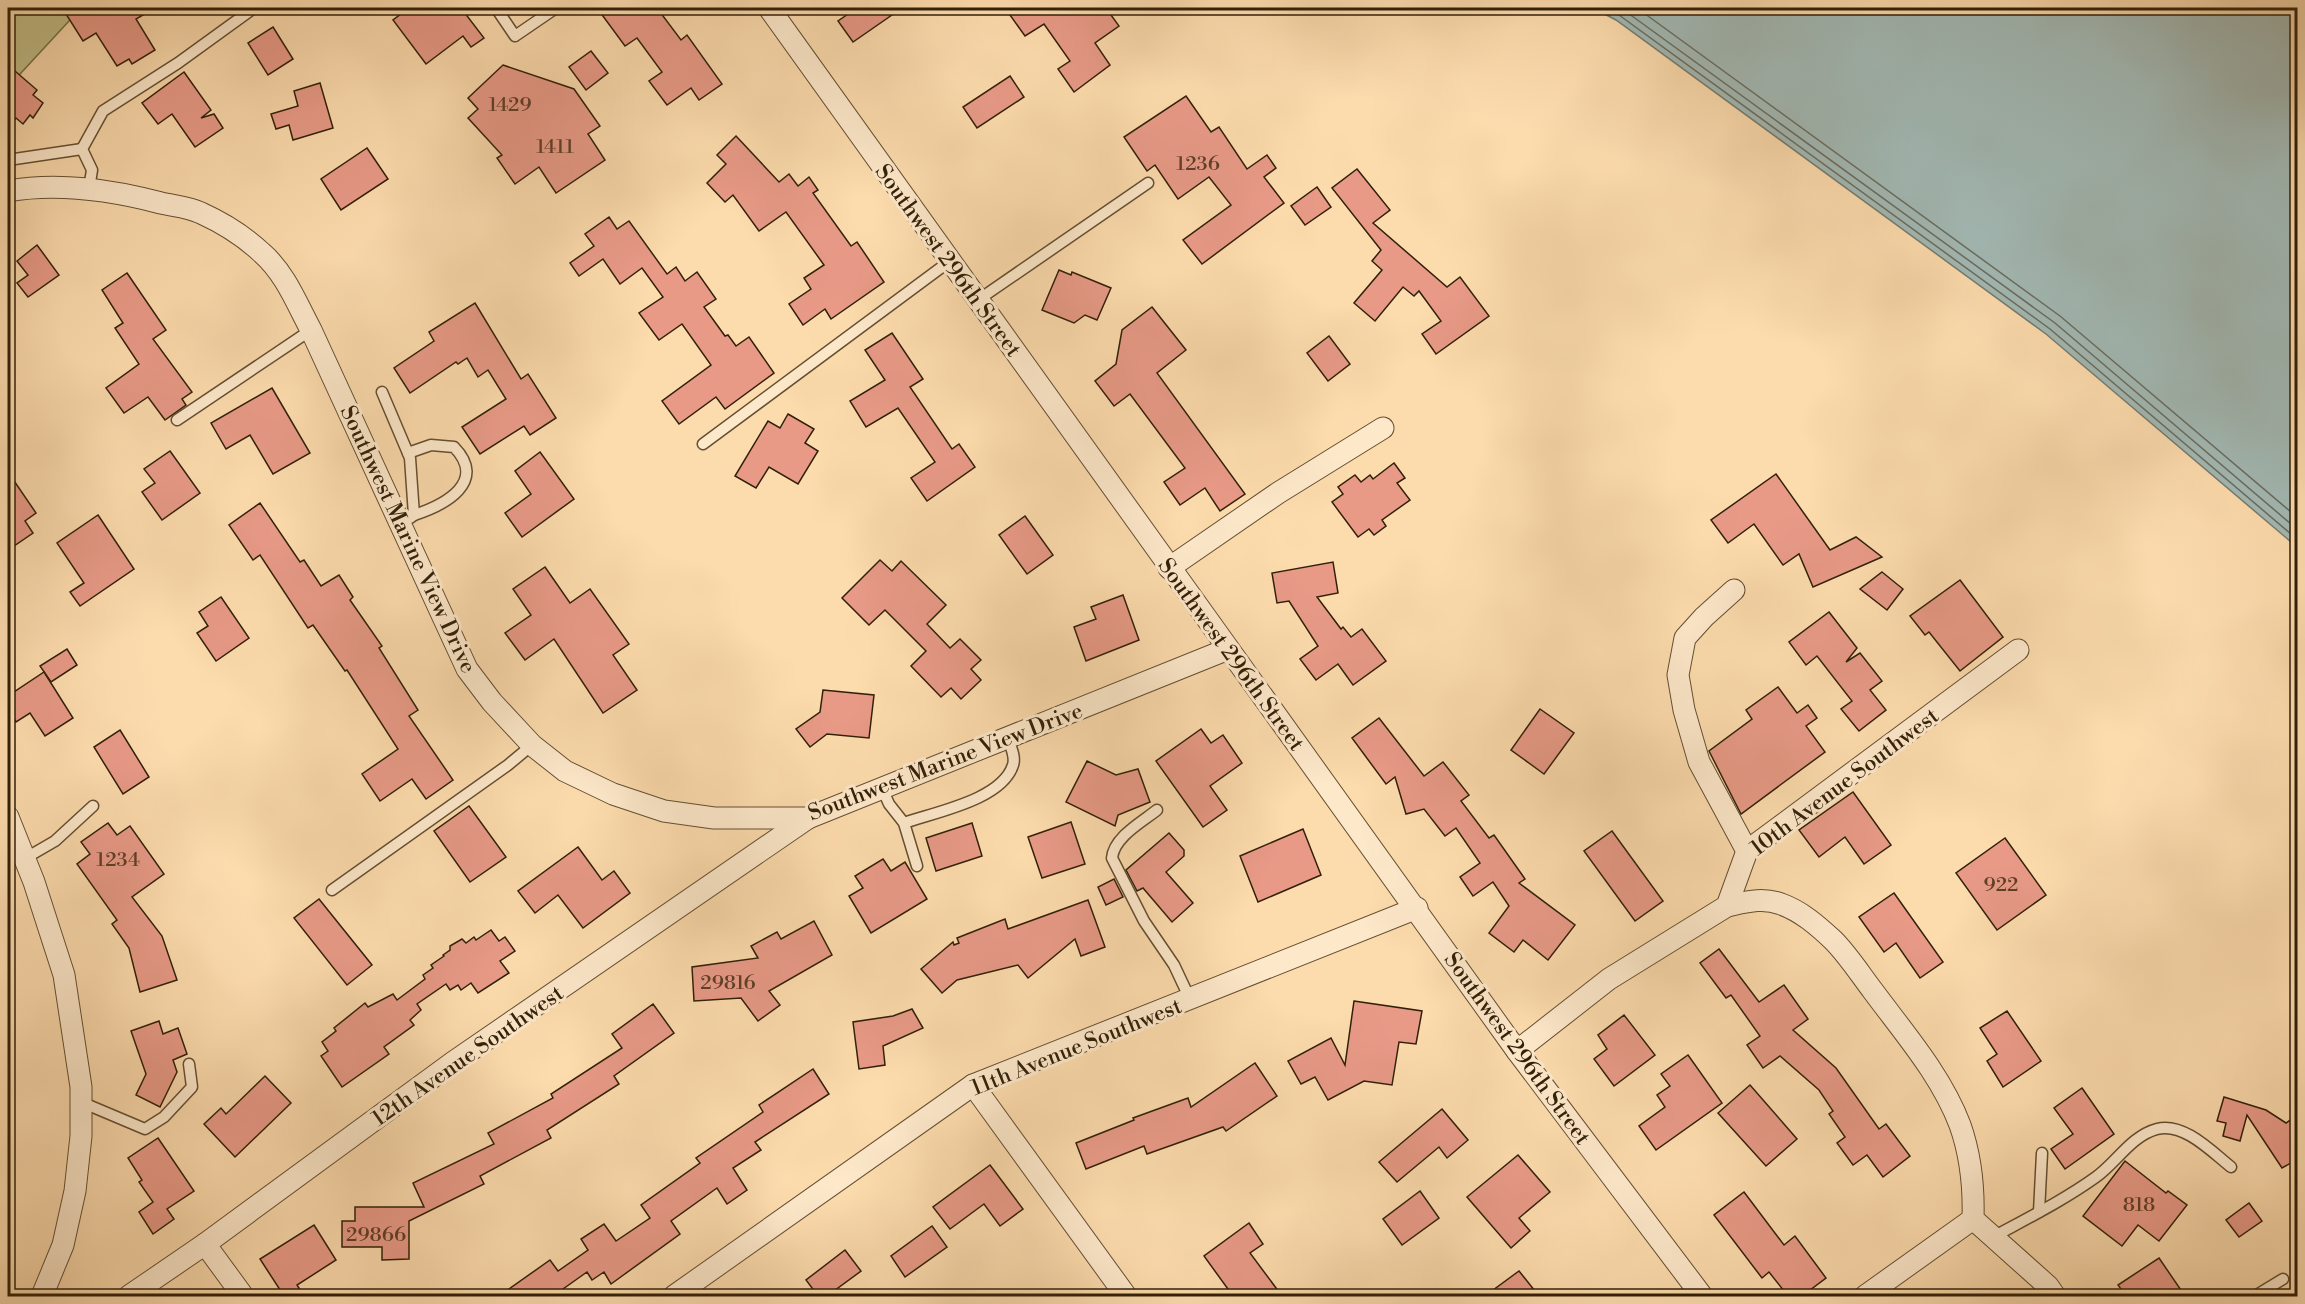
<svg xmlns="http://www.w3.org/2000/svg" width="2305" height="1304" viewBox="0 0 2305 1304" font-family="'Libre Bodoni',serif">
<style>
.green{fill:#c2bf88;stroke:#7a7048;stroke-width:1.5}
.water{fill:#a2b9b4;stroke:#757c70;stroke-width:1.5}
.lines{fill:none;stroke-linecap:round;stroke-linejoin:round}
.shore{stroke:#6a6c5e;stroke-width:1.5}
.building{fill:#e89a87;stroke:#312009;stroke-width:1.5}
.lane-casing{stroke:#644f32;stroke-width:13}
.street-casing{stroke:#644f32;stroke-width:23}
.lane{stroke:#fde8ca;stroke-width:10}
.street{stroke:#fde8ca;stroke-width:21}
.labels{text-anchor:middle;stroke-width:6;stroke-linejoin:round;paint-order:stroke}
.number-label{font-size:20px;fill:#5f3e28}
.street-label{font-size:22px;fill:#312009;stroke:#fde8ca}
</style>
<rect width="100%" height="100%" fill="#fcdbad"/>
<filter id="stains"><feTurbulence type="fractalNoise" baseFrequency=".00333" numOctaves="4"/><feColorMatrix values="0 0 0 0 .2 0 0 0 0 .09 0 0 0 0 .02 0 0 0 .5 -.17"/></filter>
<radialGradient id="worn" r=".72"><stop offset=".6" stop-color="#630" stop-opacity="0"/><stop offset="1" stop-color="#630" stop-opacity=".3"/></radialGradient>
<path class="green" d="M8,8h73l-73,79z"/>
<path class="water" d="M1593,8h704v539l-251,-213 -430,-314z"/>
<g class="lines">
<g class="shore">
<path d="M1605,8l14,7 431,314 248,211"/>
<path d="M1621,8l434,315 243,207"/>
<path d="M1637,8l423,308 238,202"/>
</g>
</g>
<g class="building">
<path d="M77,8h78l-19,11 19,31 -23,14 -3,-5 -12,7 -21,-33 -13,8 -17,-27z"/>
<path d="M409,8h52l23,30 -13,9 -8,-11 -37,28 -33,-44z"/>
<path d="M597,8h60l24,32 6,-5 35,49 -23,16 -8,-12 -24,17 -18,-24 13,-9 -25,-34 -12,8z"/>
<path d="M857,8h45l-49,34 -15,-21z"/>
<path d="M1005,8h101l13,18 -24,17 15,22 -36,27 -16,-23 12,-8 -26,-37 -19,12z"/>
<path d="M273,27l20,32 -25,16 -20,-32z"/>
<path d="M591,51l17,22 -22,17 -17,-23z"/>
<path d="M8,65l29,25 -4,5 10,8 -10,15 -3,-3 -7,9 -7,-6 -8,10z"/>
<path d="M503,65l71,24 26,37 -12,8 17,26 -49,33 -17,-26 -24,17 -18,-26 5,-3 -34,-37 10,-9 -10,-11z"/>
<path d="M184,72l27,38 -10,8 13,-4 9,14 -28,19 -23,-33 -14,10 -16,-21z"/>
<path d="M1010,76l14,21 -47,31 -14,-21z"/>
<path d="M320,83l13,45 -40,12 -4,-15 -13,4 -5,-15 27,-8 -4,-15z"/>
<path d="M1186,96l25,36 8,-5 28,42 20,-14 9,13 -12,9 20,26 -82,61 -19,-24 48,-35 -22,-28 -31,22 -23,-34 -8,6 -23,-34z"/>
<path d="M736,136l43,46 10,-8 9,12 11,-9 9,13 -5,3 38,53 6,-4 27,40 -53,37 -6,-10 -22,16 -14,-21 22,-15 -7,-11 20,-13 -38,-53 -27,19 -26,-36 -8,7 -18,-19 19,-19 -9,-9z"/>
<path d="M367,148l21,31 -47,31 -20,-31z"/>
<path d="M1357,169l33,41 -17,13 74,64 13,-10 29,39 -53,38 -14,-20 19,-13 -22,-30 -5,5 -11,-9 -28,34 -21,-18 28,-33 -10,-9 9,-11 -49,-62z"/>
<path d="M1317,187l14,20 -26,18 -14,-19z"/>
<path d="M609,217l8,12 12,-8 38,53 9,-7 9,14 12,-9 19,27 -12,8 21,29 3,-1 8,11 13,-9 25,36 -49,36 -9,-12 -37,27 -17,-23 49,-36 -29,-41 -23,16 -20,-27 24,-16 -21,-29 -22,16 -17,-25 -24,17 -9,-13 24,-17 -9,-12z"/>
<path d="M37,245l22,30 -31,22 -11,-14 11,-8 -11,-14z"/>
<path d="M1059,270l12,5 1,-3 39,16 -14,32 -12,-5 -11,8 -32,-13z"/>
<path d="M127,273l39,57 -13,9 39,53 -10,7 4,6 -21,15 -17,-23 -24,16 -18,-25 33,-24 -24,-36 8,-5 -21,-33z"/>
<path d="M475,303l46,76 7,-5 28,44 -26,17 -6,-9 -44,28 -18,-27 44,-28 -18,-29 -10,7 -11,-19 -9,6 -2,-2 -46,31 -16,-25 40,-27 -5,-9z"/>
<path d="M1152,307l34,43 -29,23 88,121 -25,17 -15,-23 -25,17 -16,-23 21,-14 -55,-74 -16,12 -19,-25 21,-17 6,-34z"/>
<path d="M892,333l31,46 -13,8 42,62 7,-5 16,23 -48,34 -16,-23 24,-16 -37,-54 -32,19 -16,-26 35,-21 -20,-30z"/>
<path d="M1329,336l21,28 -22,17 -21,-28z"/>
<path d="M272,388l38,65 -37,21 -23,-39 -24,14 -15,-26z"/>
<path d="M788,414l26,15 -9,14 13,8 -20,33 -29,-17 -13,21 -21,-12 33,-55 12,7z"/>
<path d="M170,451l30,42 -38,27 -20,-28 13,-9 -11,-14z"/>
<path d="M540,452l34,47 -52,38 -17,-24 26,-19 -16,-23z"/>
<path d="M1394,463l11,15 -8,5 13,17 -28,20 4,6 -12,9 -5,-6 -11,8 -26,-35 11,-8 -5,-7 17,-12 6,7 9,-7 3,4z"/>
<path d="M8,472l28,41 -11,8 8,12 -25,17z"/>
<path d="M1776,474l54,76 26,-13 26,20 -69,30 -14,-33 -16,11 -29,-41 -26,19 -17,-23z"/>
<path d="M260,503l40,59 4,-2 17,26 18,-11 14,22 -3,3 32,46 -3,2 39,62 -9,6 44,64 -27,19 -14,-20 -32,22 -18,-27 36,-25 -51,-79 -2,1 -32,-46 -5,3 -48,-73 -7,5 -24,-35z"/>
<path d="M98,515l36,54 -54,37 -10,-14 14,-9 -27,-40z"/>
<path d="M1025,516l28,39 -26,19 -28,-39z"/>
<path d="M880,560l12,11 9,-10 45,44 -19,19 23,24 10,-9 21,21 -10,9 10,11 -20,19 -10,-11 -10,9 -30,-31 15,-15 -41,-41 -16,15 -27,-27z"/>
<path d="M1333,562l5,31 -21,4 24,32 2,-2 8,10 11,-8 24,32 -33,24 -15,-21 -22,16 -16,-21 18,-13 -29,-45 -12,2 -5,-30z"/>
<path d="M545,567l25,36 20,-14 39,55 -16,11 24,35 -34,23 -49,-74 -29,21 -20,-27 26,-18 -18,-26z"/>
<path d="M1882,572l21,17 -16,21 -27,-21z"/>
<path d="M1960,580l43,57 -43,34 -31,-39 -4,3 -15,-19z"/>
<path d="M1123,595l16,45 -53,21 -12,-34 22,-8 -5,-12z"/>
<path d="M221,597l28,41 -33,23 -19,-28 11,-7 -9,-14z"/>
<path d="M1829,612l28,36 -11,14 14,-9 22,28 -12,9 16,20 -27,21 -18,-22 11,-8 -35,-45 -11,9 -17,-23z"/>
<path d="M67,649l10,16 -26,17 -11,-16z"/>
<path d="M44,672l29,46 -28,18 -15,-23 -14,9 -8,-13v-13z"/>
<path d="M1778,687l19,26 11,-8 9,13 -11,8 19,26 -84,62 -32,-63 43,-32 -6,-9z"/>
<path d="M823,690l51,5 -5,43 -42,-4 -17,13 -14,-18 24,-17z"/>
<path d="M1540,709l34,24 -30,41 -33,-24z"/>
<path d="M1379,718l45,58 19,-14 26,33 -8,6 28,37 5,-3 31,44 -6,4 56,42 -27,35 -25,-20 -9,12 -25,-19 20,-27 -16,-24 -20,14 -13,-19 20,-14 -24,-35 -11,8 -21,-27 -18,5 -11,-37 -9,7 -34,-46z"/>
<path d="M1201,729l10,14 12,-8 19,28 -32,23 17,24 -24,17 -47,-66z"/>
<path d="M120,730l29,47 -26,17 -29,-47z"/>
<path d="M1087,761l29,14 22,-6 12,33 -32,13 -3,11 -49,-24z"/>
<path d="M1853,792l38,53 -27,19 -19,-27 -26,20 -20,-27z"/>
<path d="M469,806l37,51 -36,25 -36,-51z"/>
<path d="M1071,822l14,42 -43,14 -14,-41z"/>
<path d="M108,823l9,12 13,-9 34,48 -32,23 30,39 15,44 -37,12 -11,-44 -17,-24 5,-4 -40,-56 13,-10 -9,-12z"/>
<path d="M972,823l10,33 -46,15 -10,-33z"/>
<path d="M1303,829l18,46 -63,27 -18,-46z"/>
<path d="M1612,831l51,70 -28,20 -51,-70z"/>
<path d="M1169,833l15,17v6l-18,16 27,31 -21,19 -29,-34 -6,3 -11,-21z"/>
<path d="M2005,838l41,57 -49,35 -41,-57z"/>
<path d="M578,847l24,33 12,-9 16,22 -47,35 -25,-33 -23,18 -17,-22z"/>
<path d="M883,859l8,12 14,-9 22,37 -56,34 -22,-37 14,-8 -8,-12z"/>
<path d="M1114,879l9,18 -17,8 -8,-18z"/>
<path d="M1894,893l49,69 -23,16 -24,-35 -12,9 -25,-35z"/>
<path d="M319,899l53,66 -25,20 -53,-67z"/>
<path d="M1088,900l17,47 -24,9 -6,-17 -47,39 -10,-13 -61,15 -15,13 -21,-24 32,-27 1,3 5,-2 -2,-5 48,-19 3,10z"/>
<path d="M814,921l18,34 -63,36 11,14 -22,16 -17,-23 -47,3 -2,-34 66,-9 -7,-12 26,-14 4,7z"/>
<path d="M491,930l8,11 6,-4 10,14 -15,10 9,12 -31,20 -7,-10 -10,7 -3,-5 -8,5 -4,-6 -29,20 4,6 -11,10 4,5 -30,22 5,7 -47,33 -21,-31 7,-5 -6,-9 14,-11 -2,-3 31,-25 3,4 25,-13 4,6 28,-21 -2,-4 10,-7 -2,-3 13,-9 -1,-1 7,-5v-4l12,-7 4,4 8,-6 2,3z"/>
<path d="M1719,949l40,53 25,-17 24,34 -15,11 43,38 43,61 7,-5 24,32 -27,21 -16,-22 -14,10 -16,-22 8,-6 -16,-23 4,-3 -14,-21 -39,-34 -17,12 -16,-23 13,-9 -29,-41 -5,3 -26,-35z"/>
<path d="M1354,1001l68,10 -6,33 -17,-2 -7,43 -28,-4 -36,19 -13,-23 -14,7 -13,-23 43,-23 14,27z"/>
<path d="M653,1004l21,29 -60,43 5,8 -72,46 4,8 -71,38 4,8 -75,37v38l-27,1v-13h-40v-26h13v-14h69l-11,-24 81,-39 -6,-11 65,-35 -2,-4 71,-46 -10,-14z"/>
<path d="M912,1009l11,19 -40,18 2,19 -26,4 -6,-47 40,-6z"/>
<path d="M2007,1011l34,50 -38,26 -16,-26 10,-7 -17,-26z"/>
<path d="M1624,1015l31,40 -41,31 -20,-27 13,-10 -9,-14z"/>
<path d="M159,1021l4,13 15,-6 9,26 -14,6 4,12 -17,35 -24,-12 10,-21 -15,-43z"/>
<path d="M1688,1055l34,48 -66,47 -17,-24 26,-19 -8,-12 13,-9 -9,-12z"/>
<path d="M1255,1063l22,33 -51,35 -3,-4 -76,27 -3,-8 -58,23 -10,-26 58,-23 -1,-2 55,-20 3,9z"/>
<path d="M813,1069l16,25 -74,48 6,8 -28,18 14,22 -20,14 -10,-16 -46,33 9,13 -69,50 -7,-12 -12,8 -5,-8 -34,24h-54l51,-36 8,11 30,-21 -7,-11 23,-15 12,17 34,-23 -9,-13 59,-42 -4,-5 67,-46 -4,-7z"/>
<path d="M265,1076l26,27 -56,54 -31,-33 17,-16 5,6z"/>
<path d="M1750,1085l47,54 -31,27 -48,-53z"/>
<path d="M2082,1088l32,46 -49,35 -14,-20 22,-15 -19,-26z"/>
<path d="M2224,1097l42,13 20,13 12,-8v44l-16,9 -35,-53 -7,26 -17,-5 3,-13 -9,-2z"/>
<path d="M1442,1109l26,31 -21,18 -8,-11 -42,35 -18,-20z"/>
<path d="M158,1138l36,53 -27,18 7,10 -21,15 -14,-22 14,-10 -14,-20 3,-2 -14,-22z"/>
<path d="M1518,1155l32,37 -31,26 11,13 -19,17 -44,-51z"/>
<path d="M2125,1161l41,32 2,-2 19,14 -28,36 -21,-16 -16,21 -39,-30z"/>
<path d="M990,1165l33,44 -23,17 -16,-22 -34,25 -17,-22z"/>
<path d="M1420,1191l19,27 -37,27 -19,-26z"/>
<path d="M1744,1192l40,53 11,-9 31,42 -24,18h-14l-19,-24 -7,6 -48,-63z"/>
<path d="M2249,1203l13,18 -23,16 -13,-17z"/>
<path d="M1249,1223l14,21 -13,9 32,43h-49l-29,-40z"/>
<path d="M314,1225l22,35 -39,25 7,11h-20l-24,-37z"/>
<path d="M932,1226l15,21 -42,30 -14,-21z"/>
<path d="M845,1250l16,21 -34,25h-9l-12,-16z"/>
<path d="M2159,1258l26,38h-59l-8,-11z"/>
<path d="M1519,1271l20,25h-54z"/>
</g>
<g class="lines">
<g class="lane-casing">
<g id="lane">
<path d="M496,8l19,28 41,-28"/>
<path d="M8,160l74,-11"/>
<path d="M89,189l3,-19 -10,-21 21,-38 75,-48 76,-55"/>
<path d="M978,300l170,-117"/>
<path d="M382,392l28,66 4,57 -4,3"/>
<path d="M177,420l134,-90"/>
<path d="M703,444l247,-183"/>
<path d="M408,453l23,-8 23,2c34,35 -9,58 -40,68"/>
<path d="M882,788l7,16 15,19c31,-11 98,-23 109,-58 3,-9 -3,-19 -5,-27"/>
<path d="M1157,810c-15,12 -43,27 -45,48l32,63 30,44 16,34"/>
<path d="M904,823l13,43"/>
<path d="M24,859l31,-18 38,-35"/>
<path d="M332,890l176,-125 24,-20"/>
<path d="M81,1102l64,27 19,-12 28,-30 -3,-23"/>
<path d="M2039,1212l3,-59"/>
<path d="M1993,1237c35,-19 71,-37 103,-60 21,-15 35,-41 61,-48 27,-7 55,23 74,38"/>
<path d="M2255,1296l28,-17"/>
</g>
</g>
<g class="street-casing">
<g id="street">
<path d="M769,8l748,1043 185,245"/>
<path d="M8,191c51,-9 103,-1 153,12 13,3 28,4 40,10 22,10 44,24 61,40 23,20 35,51 49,77l156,339 25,33 40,43 33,26 48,23 51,17 50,7h94l420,-169"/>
<path d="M1169,568l109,-75 105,-65"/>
<path d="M1734,590l-30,27 -19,21 -7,37 6,35 15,52 48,89"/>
<path d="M8,817l26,65 30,93 17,112v49l-6,55 -12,54 -21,51"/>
<path d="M1727,906c19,-4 36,-9 54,-2 20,7 37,22 52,36 15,15 27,34 40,51 31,42 68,84 87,134 11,31 14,62 13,94l75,67 7,10"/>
<path d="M1517,1051l92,-72 118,-73 20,-55 271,-201"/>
<path d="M973,1085l153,211"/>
<path d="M205,1244l38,52"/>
<path d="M129,1296l76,-52 247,-181 356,-245"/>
<path d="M674,1296l299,-211 444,-177"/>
<path d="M1865,1296l108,-77"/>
</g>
</g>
<use href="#lane" class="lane"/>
<use href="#street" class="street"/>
</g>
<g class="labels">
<g class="number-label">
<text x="510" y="111">1429</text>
<text x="555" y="153">1411</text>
<text x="1198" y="170">1236</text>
<text x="118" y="866">1234</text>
<text x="2001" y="891">922</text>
<text x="728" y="989">29816</text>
<text x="2139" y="1211">818</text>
<text x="376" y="1241">29866</text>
</g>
<g class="street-label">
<text transform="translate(949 260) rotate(54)" y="8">Southwest 296th Street</text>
<text transform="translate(409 539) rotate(65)" y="8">Southwest Marine View Drive</text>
<text transform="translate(1232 654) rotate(54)" y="8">Southwest 296th Street</text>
<text transform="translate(945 761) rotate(-21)" y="8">Southwest Marine View Drive</text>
<text transform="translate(1844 781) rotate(-37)" y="8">10th Avenue Southwest</text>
<text transform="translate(1076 1046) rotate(-22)" y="8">11th Avenue Southwest</text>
<text transform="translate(1518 1048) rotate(54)" y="8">Southwest 296th Street</text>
<text transform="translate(467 1055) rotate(-35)" y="8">12th Avenue Southwest</text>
</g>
</g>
<rect width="2305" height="1304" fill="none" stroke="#fcdbad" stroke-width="30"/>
<rect x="9" y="9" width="2287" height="1286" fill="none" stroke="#312009" stroke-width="3"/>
<rect x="15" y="15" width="2275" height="1274" fill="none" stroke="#312009" stroke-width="1.5"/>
<rect width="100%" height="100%" filter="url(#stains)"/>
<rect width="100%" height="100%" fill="url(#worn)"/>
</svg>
